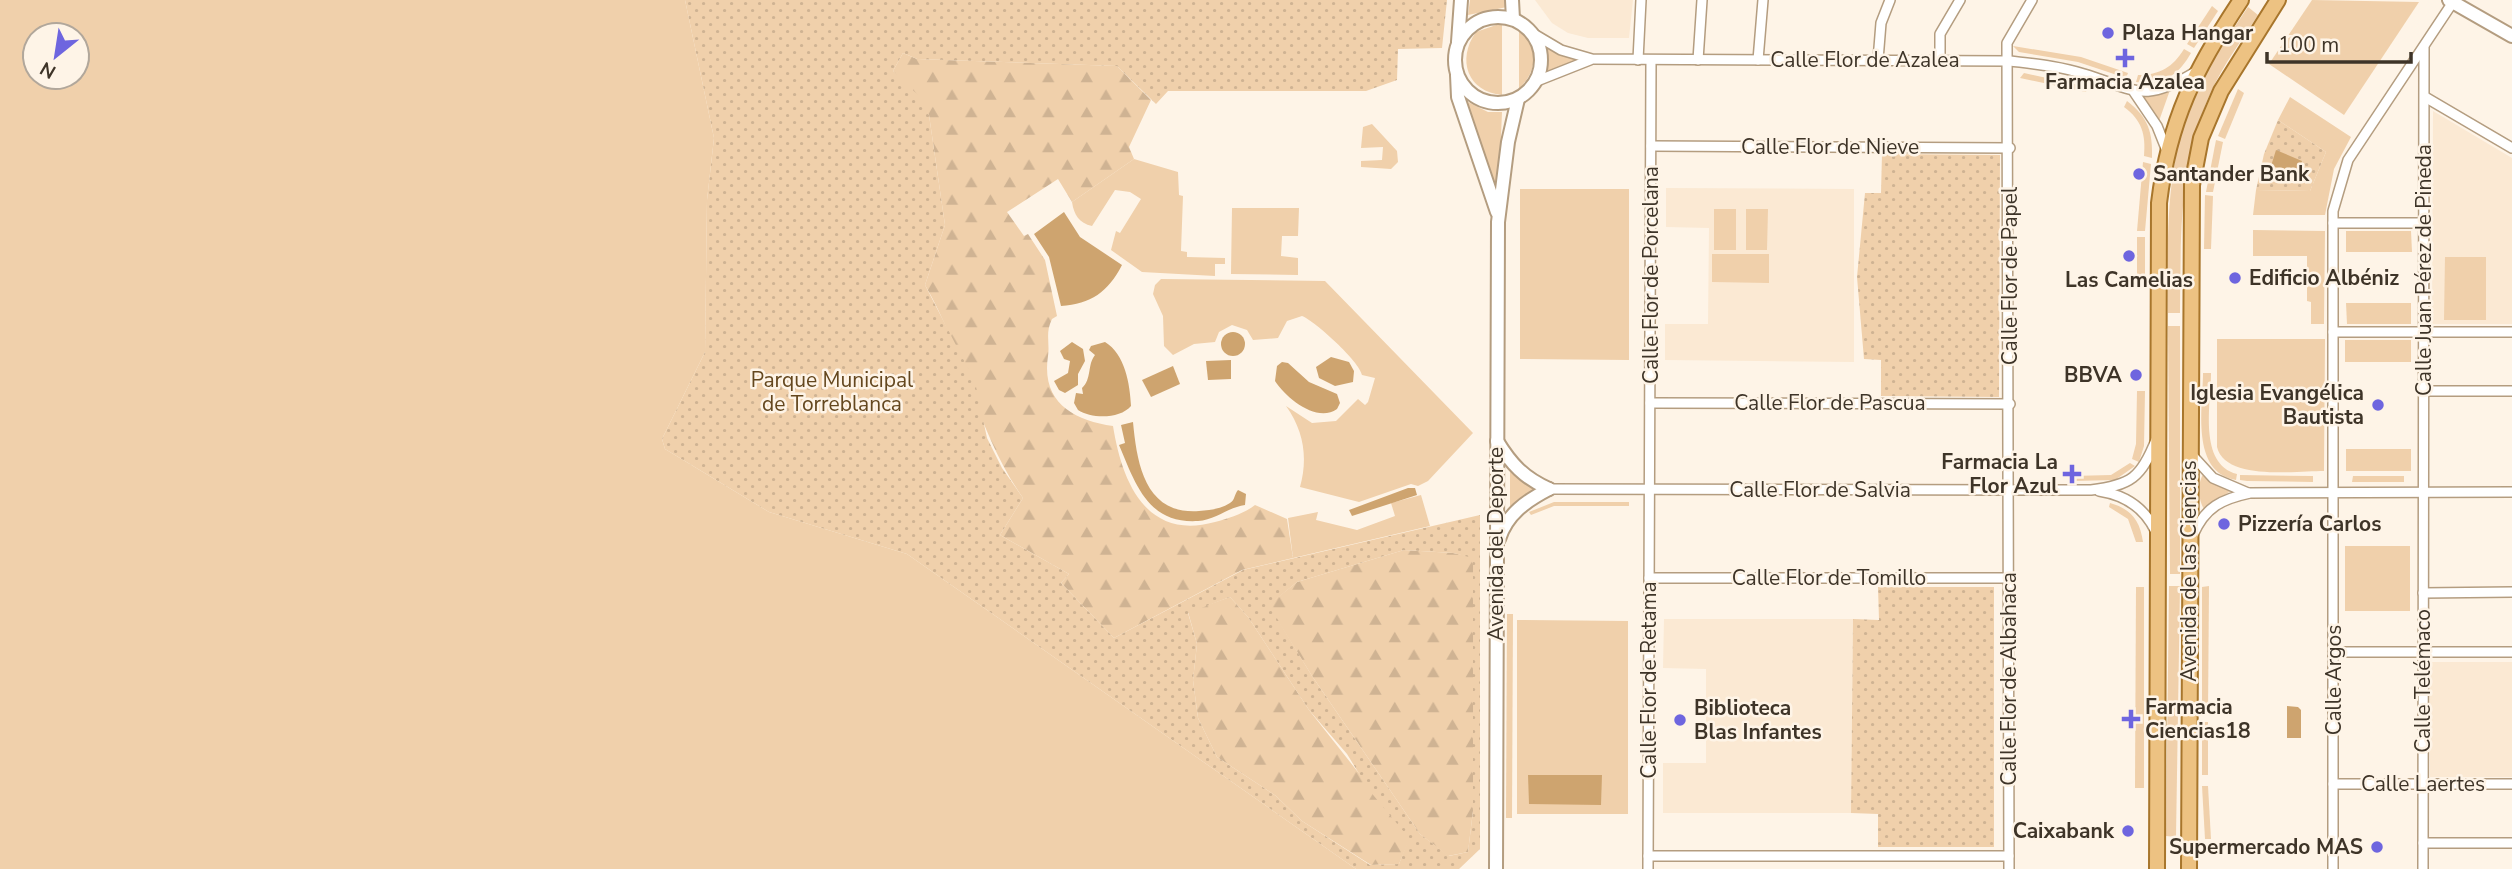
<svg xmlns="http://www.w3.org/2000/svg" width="2512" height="869" viewBox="0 0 2512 869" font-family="'Nunito Sans',sans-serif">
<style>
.built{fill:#fbe9d3}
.grass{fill:#f0d0ab;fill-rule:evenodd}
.forest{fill:url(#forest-firs)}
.park{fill:url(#park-dots);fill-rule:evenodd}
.water{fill:#cea46f}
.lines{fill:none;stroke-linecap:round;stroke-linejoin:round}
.street-casing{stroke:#b49d80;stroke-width:12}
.secondary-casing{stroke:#b49d80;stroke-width:16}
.primary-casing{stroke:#a8762c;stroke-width:18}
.street{stroke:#fff;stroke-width:9}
.secondary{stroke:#fff;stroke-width:12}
.primary{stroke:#edc282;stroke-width:14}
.poi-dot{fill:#6e65df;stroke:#fef4e7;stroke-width:2.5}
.labels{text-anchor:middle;stroke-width:5;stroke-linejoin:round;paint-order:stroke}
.poi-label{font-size:21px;font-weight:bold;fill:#3e3428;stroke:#fef4e7;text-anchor:start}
.street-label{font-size:21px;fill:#3e3428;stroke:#fef4e7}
.park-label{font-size:21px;fill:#64471e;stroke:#fef4e7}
</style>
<defs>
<pattern id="forest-firs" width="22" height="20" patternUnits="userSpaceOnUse" patternTransform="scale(1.75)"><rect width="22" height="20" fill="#f0d0ab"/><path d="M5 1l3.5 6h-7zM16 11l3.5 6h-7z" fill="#cfb393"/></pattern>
<pattern id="park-dots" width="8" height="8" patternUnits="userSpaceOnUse" patternTransform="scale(1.75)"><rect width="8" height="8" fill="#f0d0ab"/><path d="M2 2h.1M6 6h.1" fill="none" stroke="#cfb393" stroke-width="1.8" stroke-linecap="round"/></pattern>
</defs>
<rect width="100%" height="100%" fill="#fef4e7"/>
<g class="built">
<path d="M1535,0h98l-4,38h-41l-20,-5 -16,-10z"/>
<path d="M2433,111l79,47v166h-80z"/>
<path d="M1666,188l188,1v173l-189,-2v-36h43l1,-96 -43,-1z"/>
<path d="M1664,619h189l-2,194h-188v-50h43v-94l-43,-1z"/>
<path d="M2429,662h83v115h-82z"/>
</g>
<g class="grass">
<path d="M0,0h685l29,138 -7,62 -2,152 -43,87 3,10 104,63 138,42 449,315h-1356zM35,35h42v42h-42z"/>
<path d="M1470,0h37v7l-39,8z"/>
<path d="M2312,0l107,2 -75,113 -75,-51z"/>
<path d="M2212,6l6,5 -24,37 -7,-4z"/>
<path d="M2248,7l10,8c-16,25 -35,50 -47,77 -33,72 -30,145 -31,221h-12c0,-72 -4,-145 25,-213 14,-33 35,-63 55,-93z"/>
<path d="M1502,23v72c-34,-3 -46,-35 -26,-63z"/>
<path d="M1519,30c21,17 18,41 0,59z"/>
<path d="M1546,46l33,13 -1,1 -32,13z"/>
<path d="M2013,46l68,11 47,16 -2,5 -48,-16 -59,-10z"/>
<path d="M2184,49l7,4c-13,23 -29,33 -55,29l2,-7c22,0 35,-8 46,-26z"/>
<path d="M2024,73l64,14 -2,5 -66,-14z"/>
<path d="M2238,89l6,4 -19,46 -7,-3z"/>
<path d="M2170,90l-11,31 -20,-26z"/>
<path d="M2290,97l61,40 -17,32 -9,46h-72l3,-25 54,1 16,-39 -48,-32z"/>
<path d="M1464,100l24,12h14l-3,73 -3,1z"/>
<path d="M2127,101c21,16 26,31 25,57l-8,-2c2,-21 -2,-36 -20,-49z"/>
<path d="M1372,124l25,27 1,11 -7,7 -30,-2v-6l21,-1 1,-13 -22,1 2,-21z"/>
<path d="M2216,140l7,2 -10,50h-7z"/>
<path d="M1134,159l44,13 1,23 4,1 -2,55 6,1v5l38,1v6h-10v12l-73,-4 -31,-22 5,-19 4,2 21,-34 -11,-7 -15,-2 -23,36c-13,-3 -18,-11 -20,-24z"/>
<path d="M2143,162l8,2 -6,67h-8z"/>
<path d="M1520,189h109v171l-109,-1z"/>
<path d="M2205,195l8,1 -2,53h-7z"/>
<path d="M1232,208h67l-1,28h-16l-1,20 17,2v17l-67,-1z"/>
<rect x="1714" y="209" width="22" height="41"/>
<path d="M1746,209h22l-1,41h-21z"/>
<path d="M2253,230l72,1 -1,93h-13v-22l-4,-1v-45h-54z"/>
<path d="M2346,231h65l1,21h-66z"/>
<rect x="2137" y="237" width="8" height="40"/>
<path d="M1712,254h57v29l-57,-1z"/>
<path d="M2445,257h41v63h-42z"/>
<path d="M1161,279l164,2 148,152 -45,48 -10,5 -7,-2 -52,18 -59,-15c8,-29 4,-56 -14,-81l26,17 24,-2 22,-22 7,6 3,-3 7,-24 -13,-3c-2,-13 -47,-54 -60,-59l-15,5 -9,17 -25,2 -6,-10 -15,-5 -13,7 -4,10 -21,2 -21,11 -9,-9 -1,-30 -10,-22 2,-9z"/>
<path d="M2346,303h65v21h-64z"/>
<path d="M2168,326h12v248h-10z"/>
<path d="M2217,339h108l-1,132c-28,0 -99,10 -107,-24z"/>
<rect x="2345" y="340" width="66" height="22"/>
<path d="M2203,373h8c0,31 -13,91 26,101l-1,6c-46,-8 -33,-73 -33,-107z"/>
<path d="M2137,391h8l-1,55 -5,16 -7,-3 4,-15z"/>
<rect x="2346" y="449" width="65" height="22"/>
<path d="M2130,463l5,3 -20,14 -42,1 -1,-5 39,-1z"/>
<path d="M1510,470l29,20 -29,20z"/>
<path d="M2204,473l9,9 19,8 -28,19c-6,-9 -7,-27 0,-36z"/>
<path d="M2240,475l73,1v6l-66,-1 -7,-1z"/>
<path d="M2353,476h51v6h-52z"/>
<path d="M1421,495l9,31 -137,32 -5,-40 30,-6 -2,8 41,10 38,-14 -4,-13z"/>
<path d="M1554,502h75v4h-75l-23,9 -2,-3z"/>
<path d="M2110,503c21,6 30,17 33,39h-7l-8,-23 -19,-12z"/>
<rect x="2345" y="546" width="65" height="65"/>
<path d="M2169,586h11l-4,251 -10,-1z"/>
<path d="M2209,586l-1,127h-6v-126z"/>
<path d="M2136,587h8v201h-9z"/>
<path d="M1507,614h6l-1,204h-6z"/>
<path d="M1517,620l111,1v193h-111z"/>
<rect x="2202" y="722" width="6" height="53"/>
<path d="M2202,786h6l3,53h-6z"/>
</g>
<g class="forest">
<path d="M903,53l14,6 200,7 34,34 -22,47 5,12 -62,43 -14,-23 -51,33 17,24 4,-2 17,26 12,56 -5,3c-7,14 -2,24 -4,37 -7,46 25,64 65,70 9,56 33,115 102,96 15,-4 28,-8 40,-17l32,14 6,39 -51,12 -128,68 -53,-55 8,-9 -69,-39 23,-37c-46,-66 -58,-144 -98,-213l20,-60 -16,-110 -36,-44z"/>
<path d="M1404,550l49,3 20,4v254l-5,41 -20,4 -28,-22 -108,-158 -44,-71 29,-23z"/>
<path d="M1230,597l18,20 61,93 101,128 -11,26 -28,1 -69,-44 -26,-25 -59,-39 -19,-39 -5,-38 4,-36 -9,-32z"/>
</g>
<g class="park">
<path d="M685,0h762l-5,48 -44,1 -1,31 -31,11h-198l-12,13 -39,-38 -200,-7 -14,-6 -10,18 27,26 9,18 16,110 -20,60 50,97 12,56 15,30 21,30 -23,37 69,39 -8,9 53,55 129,-68 237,-55v334l-21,20h-103l-449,-315 -138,-42 -104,-63 -3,-10 43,-87 2,-152 7,-62zM1404,550l49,3 20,5v253l-5,41 -19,4 -29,-22 -108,-158 -43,-71 28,-23zM1230,597l18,20 61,93 38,44 22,36 40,48 -10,26 -29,1 -68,-44 -26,-25 -59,-39 -19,-39 -5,-38 4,-36 -9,-31z"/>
<path d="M2278,120l48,32 -16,39 -54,-1 8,-36z"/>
<path d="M1882,154l118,1 -1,242 -118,-1v-36l-17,-1 -7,-82 8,-84h16z"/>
<path d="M1878,587h116v260h-116v-33l-27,-1 2,-194 26,1z"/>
</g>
<g class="water">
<path d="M2276,150l26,11 -3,11 -28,-6z"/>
<path d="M1064,212l16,25 42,28c-14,27 -31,39 -61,41l-12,-49 -15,-23z"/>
<circle cx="1233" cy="344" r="12"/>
<path d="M1072,342l11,7 2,12 -7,13v11l-13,8 -6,-3 -5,-9 14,-8 2,-12 -6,-2 -4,-8z"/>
<path d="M1105,342c20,12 25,42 26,64 -11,13 -39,13 -53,4l-4,-7 2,-10 7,1 -1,-6c10,-9 5,-23 13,-33l-6,-5 2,-4z"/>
<path d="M1331,357l18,5 5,9 -1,11 -18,4 -16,-8 -3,-11z"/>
<path d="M1231,360v19l-23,1 -2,-19z"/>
<path d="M1282,362l6,1 21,19 28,12 3,9 -3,6c-20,14 -50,-10 -62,-28l2,-15z"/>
<path d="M1173,366l7,18 -29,13 -9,-17z"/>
<path d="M1133,422c4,42 12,93 66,89 11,-1 22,-2 31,-8 5,-3 4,-8 8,-13l8,4 -1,11c-16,2 -30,15 -47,16 -50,3 -62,-36 -79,-76l6,-2 -4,-18z"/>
<path d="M1408,488h7l2,7 -65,21 -3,-6z"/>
<path d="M2287,706l11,1 3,3v28h-14z"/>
<path d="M1528,775h74l-1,30 -72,-1z"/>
</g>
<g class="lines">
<g class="street-casing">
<g id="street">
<path d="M1534,34l27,16 31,9 418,2c25,3 49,5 74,13 52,16 60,30 111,-2"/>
<path d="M1638,60l3,-60"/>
<path d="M1698,60l4,-60"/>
<path d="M1758,60l5,-60"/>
<path d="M1878,60l3,-37 9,-23"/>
<path d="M1940,61v-27l20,-34"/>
<path d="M1537,81l53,-21"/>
<path d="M2134,92l23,34 10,25"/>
<path d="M2425,97l87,51"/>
<path d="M1651,146l359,2"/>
<path d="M2333,223h91"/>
<path d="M2333,332h179"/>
<path d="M2424,391h88"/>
<path d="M1650,403l360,1"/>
<path d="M2192,455l21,23 35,15"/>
<path d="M1549,489l542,1c40,-5 50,-12 65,-50"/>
<path d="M2099,491c26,4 46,17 57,41"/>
<path d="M2193,535c12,-28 29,-36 57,-42l262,-1"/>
<path d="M1649,578h361"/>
<path d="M2423,593l89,-1"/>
<path d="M2334,652h178"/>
<path d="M2333,784h179"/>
<path d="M2423,843h89"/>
<path d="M1648,856h361"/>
<path d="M1648,869l3,-809"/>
<path d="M2009,869l-2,-826 25,-43"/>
<path d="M2333,869v-658l15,-51 105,-158"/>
<path d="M2423,869l1,-821"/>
</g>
</g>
<g class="secondary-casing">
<g id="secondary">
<path d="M1512,0l1,19"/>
<path d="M2449,0l63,36"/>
<circle cx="1498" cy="60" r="43"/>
<path d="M1458,42l3,-42"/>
<path d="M1457,75l1,22 39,115"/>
<path d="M1497,441c14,23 27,37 52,48"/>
<path d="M1499,539c8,-25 27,-38 50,-50"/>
<path d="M1496,869l2,-647 10,-80 10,-43"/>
</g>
</g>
<g class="primary-casing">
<g id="primary">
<path d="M2157,869l2,-666c10,-83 36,-134 82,-203"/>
<path d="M2189,869l3,-684 9,-47 20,-47 57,-91"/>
</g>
</g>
<use href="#street" class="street"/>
<use href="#secondary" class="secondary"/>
<use href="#primary" class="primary"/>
</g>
<g class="poi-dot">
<circle cx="2108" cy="33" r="7"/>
<path d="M2121.5 47.5h7v7h7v7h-7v7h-7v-7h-7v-7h7z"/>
<circle cx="2139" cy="174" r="7"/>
<circle cx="2129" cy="256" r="7"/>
<circle cx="2235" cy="278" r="7"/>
<circle cx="2136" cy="375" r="7"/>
<circle cx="2378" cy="405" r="7"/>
<path d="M2068.5 463.5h7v7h7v7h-7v7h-7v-7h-7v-7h7z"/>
<circle cx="2224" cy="524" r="7"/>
<path d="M2127.5 708.5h7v7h7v7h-7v7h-7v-7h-7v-7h7z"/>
<circle cx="1680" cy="720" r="7"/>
<circle cx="2128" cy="831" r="7"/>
<circle cx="2377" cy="847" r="7"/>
</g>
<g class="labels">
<g class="poi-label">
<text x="2122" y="40">Plaza Hangar</text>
<text x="2125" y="89" text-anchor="middle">Farmacia Azalea</text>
<text x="2153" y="181">Santander Bank</text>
<text x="2249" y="285">Edificio Albéniz</text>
<text x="2129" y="287" text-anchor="middle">Las Camelias</text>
<text x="2122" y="382" text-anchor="end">BBVA</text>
<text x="2364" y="400" text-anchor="end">Iglesia Evangélica<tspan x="2364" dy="24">Bautista</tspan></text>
<text x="2058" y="469" text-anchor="end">Farmacia La<tspan x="2058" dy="24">Flor Azul</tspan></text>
<text x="2238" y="531">Pizzería Carlos</text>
<text x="2145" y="714">Farmacia<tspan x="2145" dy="24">Ciencias18</tspan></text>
<text x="1694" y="715">Biblioteca<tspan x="1694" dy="24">Blas Infantes</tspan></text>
<text x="2114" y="838" text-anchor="end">Caixabank</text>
<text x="2363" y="854" text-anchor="end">Supermercado MAS</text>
</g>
<g class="street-label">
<text x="1865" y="67">Calle Flor de Azalea</text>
<text x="1830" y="154">Calle Flor de Nieve</text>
<text transform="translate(2424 270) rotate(-90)" y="7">Calle Juan Pérez de Pineda</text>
<text transform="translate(1651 275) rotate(-90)" y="7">Calle Flor de Porcelana</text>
<text transform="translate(2010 276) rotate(-90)" y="7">Calle Flor de Papel</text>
<text x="1830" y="410">Calle Flor de Pascua</text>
<text x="1820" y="497">Calle Flor de Salvia</text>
<text transform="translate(1496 544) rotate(-90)" y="7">Avenida del Deporte</text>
<text transform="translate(2189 571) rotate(-90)" y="7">Avenida de las Ciencias</text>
<text x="1829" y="585">Calle Flor de Tomillo</text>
<text transform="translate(2009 679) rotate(-90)" y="7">Calle Flor de Albahaca</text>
<text transform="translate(1649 680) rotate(-90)" y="7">Calle Flor de Retama</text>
<text transform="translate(2334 680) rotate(-90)" y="7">Calle Argos</text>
<text transform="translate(2423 681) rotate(-90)" y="7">Calle Telémaco</text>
<text x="2423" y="791">Calle Laertes</text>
</g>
<g class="park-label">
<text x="832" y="387">Parque Municipal<tspan x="832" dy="24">de Torreblanca</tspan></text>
</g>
</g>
<g transform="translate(56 56) rotate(210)"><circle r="33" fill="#fef4e7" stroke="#b1a79b" stroke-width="2"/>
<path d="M0-5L12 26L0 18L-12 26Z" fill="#6e65df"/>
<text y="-10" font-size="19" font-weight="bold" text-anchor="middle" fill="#3e3428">N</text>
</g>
<path d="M2267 52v10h144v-10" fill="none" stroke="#3e3428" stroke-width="3.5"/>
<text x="2278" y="52" font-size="21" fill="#3e3428" stroke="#fef4e7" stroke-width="5" paint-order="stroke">100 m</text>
</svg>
